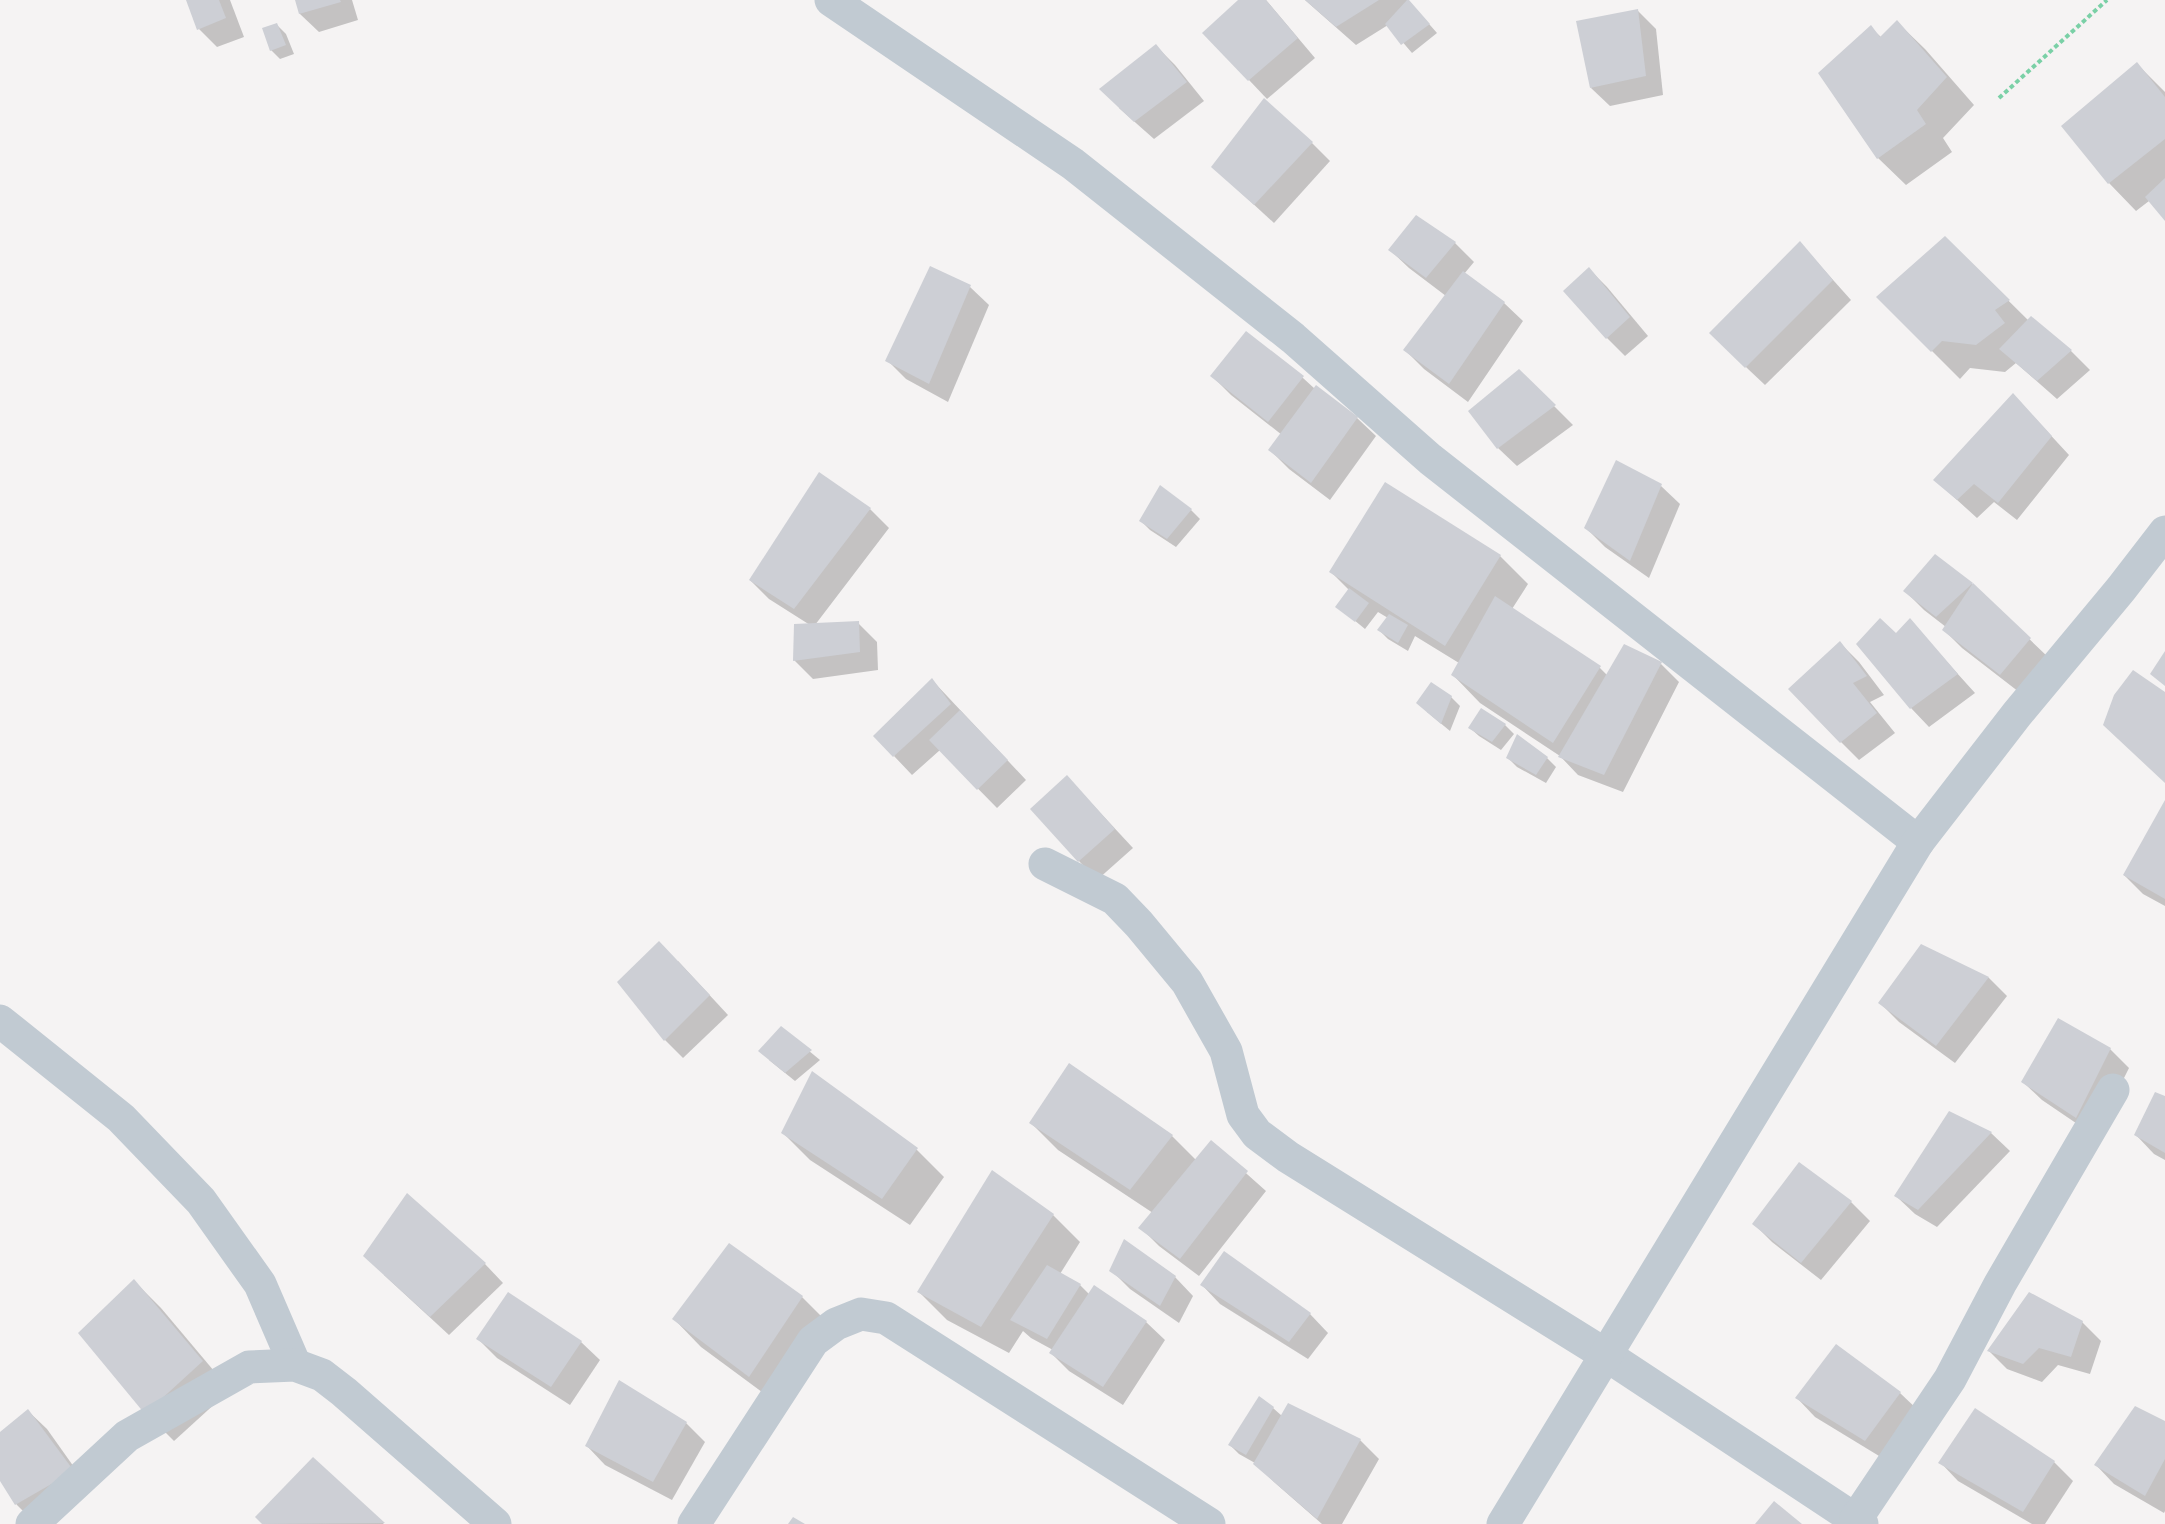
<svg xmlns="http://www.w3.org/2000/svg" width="2165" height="1524" viewBox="0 0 2165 1524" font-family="Barlow,sans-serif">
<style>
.shadow{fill:#0003}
.building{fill:#cdcfd5}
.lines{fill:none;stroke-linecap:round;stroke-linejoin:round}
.path{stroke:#7ad0a6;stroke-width:4;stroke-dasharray:4.5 3;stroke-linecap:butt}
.minor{stroke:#c1cad2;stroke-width:33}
</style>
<rect width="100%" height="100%" fill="#f5f3f3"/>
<g class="shadow">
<path d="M187,0h43l14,37 -27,10 -18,-18z"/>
<path d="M296,0h56l6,20 -39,12 -19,-18z"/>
<path d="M1240,0h26l49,58 -48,41 -18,-19z"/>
<path d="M1305,0h103l29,33 -25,20 -24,-28 -32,20z"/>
<path d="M1637,10l19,19 7,66 -53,11 -19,-18z"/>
<path d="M1897,22l28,27 49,56 -31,33 9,14 -46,33 -28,-27 -8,-131 11,10z"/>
<path d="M277,25l9,9 8,20 -14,5 -9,-9z"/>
<path d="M1156,46l19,19 29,36 -50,38 -35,-31z"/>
<path d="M2137,64l28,28v127l-16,-18 -13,10 -27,-28z"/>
<path d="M1312,143l18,18 -56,62 -61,-56z"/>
<path d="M1417,217l38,26 19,19 -10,12 40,29 19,18 -55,81 -44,-33 -19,-19 41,-54 -37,-28 -19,-18z"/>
<path d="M1945,238l84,83 3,-3 39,33 19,19 -33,29 -41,-36 -11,9 -35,-4 -10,11 -82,-82z"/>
<path d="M1800,243l51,57 -86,85 -35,-33z"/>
<path d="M931,268l39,19 19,18 -41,97 -42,-23 -19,-19z"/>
<path d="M1589,269l18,18 41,49 -23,20 -18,-18z"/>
<path d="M1246,333l57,45 12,11 42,29 19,18 -46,64 -41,-31 -19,-19 12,-15 -51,-40 -19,-19z"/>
<path d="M1519,371l54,54 -56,41 -19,-18z"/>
<path d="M2031,414l38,41 -52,65 -23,-18 -17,16 -42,-38z"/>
<path d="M1386,484l114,72 28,28 -16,25 88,59 7,7 54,-11 18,18 -56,110 -45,-17 -18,-19 -80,-53 -27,-28 6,-12 -44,-27 -7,15 -20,-12 -9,-9 9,-12 -10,-6 -13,17 -28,-23 12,-16 -18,-18z"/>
<path d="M1661,486l19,18 -31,74 -44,-31 -19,-19z"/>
<path d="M870,509l19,19 -74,97 43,-2 19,19 1,28 -65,9 -19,-19 16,-35 -41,-26 -19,-19z"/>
<path d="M1191,510l9,9 -24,28 -26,-17 -9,-9z"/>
<path d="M1972,584l77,74 -30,34 -57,-44 -18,-18 2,-3 -22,-17 -19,-19z"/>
<path d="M1910,621l65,72 -46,34 -18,-19 -53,-64 38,-9z"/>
<path d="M1840,643l19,19 25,33 -14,7 25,31 -36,27 -18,-18z"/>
<path d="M932,680l94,100 -29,28 -57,-58 -28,25 -18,-19z"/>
<path d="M1451,697l9,9 -10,25 -23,-19z"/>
<path d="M1481,710l24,15 9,9 -13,16 -22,-14 -9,-8z"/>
<path d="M1508,758h39l9,9 -10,16 -29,-16z"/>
<path d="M1067,777l66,71 -36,32 -18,-19z"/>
<path d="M2165,804v102l-22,-12 -19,-19z"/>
<path d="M1922,946l67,32 18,18 -52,67 -56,-41 -19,-19z"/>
<path d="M678,961l50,54 -45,43 -18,-18z"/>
<path d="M781,1028l39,32 -25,21 -26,-21z"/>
<path d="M2110,1049l19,19 -34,68 -53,-36 -19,-18z"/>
<path d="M2165,1098v62l-11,-6 -18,-19z"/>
<path d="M1950,1113l41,20 19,18 -73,76 -22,-13 -19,-18z"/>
<path d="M1031,1123l141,13 24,24 15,-18 55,49 -67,85 -40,-30 -19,-19 13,-14 -95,-63z"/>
<path d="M783,1133l134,17 27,27 -34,48 -100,-65z"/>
<path d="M1800,1164l51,38 19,19 -49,59 -49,-38 -18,-18z"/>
<path d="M1053,1215l27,27 -20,32 20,11 10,10 56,27 19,18 -42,65 -54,-34 -18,-18 2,-3 -22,-12 -8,-7 -14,22 -62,-33 -28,-28z"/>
<path d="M729,1245l73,52 28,28 -53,78 -76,-56 -27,-28z"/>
<path d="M485,1264l18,19 -54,52 -65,-60z"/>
<path d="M1111,1270l64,7 18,19 -14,27 -49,-34z"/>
<path d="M134,1281l27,27 69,82 -56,51 -28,-28z"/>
<path d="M1202,1285l108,29 18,19 -20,26 -88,-55z"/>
<path d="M2082,1322l19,19 -11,33 -32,-9 -16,17 -35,-13 -18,-18z"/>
<path d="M478,1339l103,3 19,18 -30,45 -73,-47z"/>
<path d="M620,1382l66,41 19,19 -33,58 -67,-35 -18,-19z"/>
<path d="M1900,1393l19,18 -35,48 -69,-42 -18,-19z"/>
<path d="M1273,1408l9,8 78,24 19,19 -37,65h-20l-48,-42 -19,-19 -16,-9 -9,-9z"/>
<path d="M28,1411l19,18 44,62 -56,32 -18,-18 -17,-27v-44z"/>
<path d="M2165,1422v89l-1,2 -50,-29 -18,-19z"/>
<path d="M313,1459l71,65h-120l-7,-7z"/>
<path d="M1940,1462h114l19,19 -28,43h-13l-74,-43z"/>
</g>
<g class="building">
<path d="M186,0h33l7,18 -29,12z"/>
<path d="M295,0h45l1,2 -42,12z"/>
<path d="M1238,0h28l32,38 -50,43 -46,-48z"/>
<path d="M1305,0h74l-43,27z"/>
<path d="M1407,0h2l21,24 -29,21 -16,-21z"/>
<path d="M1638,9l8,67 -56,12 -14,-67z"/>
<path d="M1897,20l50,57 -30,33 9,14 -49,35 -59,-86 53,-48 9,12z"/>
<path d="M277,23l9,22 -16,6 -8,-23z"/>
<path d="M1156,44l31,38 -53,40 -35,-33z"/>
<path d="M2137,62l28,35v42l-57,45 -47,-58z"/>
<path d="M1264,98l49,44 -59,63 -43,-38z"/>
<path d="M2165,178v43l-20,-24z"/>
<path d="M1416,215l40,27 -30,36 -38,-28z"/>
<path d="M1945,236l65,64 -15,10 10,13 -29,22 -34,-4 -11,11 -55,-55z"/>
<path d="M1800,241l33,39 -88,88 -36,-35z"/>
<path d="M930,266l41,19 -42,99 -44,-23z"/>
<path d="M1589,267l41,50 -24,22 -43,-48z"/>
<path d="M1463,271l42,31 -56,82 -46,-34z"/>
<path d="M2031,316l41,34 -35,31 -38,-32z"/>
<path d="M1246,331l58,45 -36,46 -58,-46z"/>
<path d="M1519,369l37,36 -59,44 -29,-38z"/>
<path d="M1316,385l42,32 -47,66 -43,-33z"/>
<path d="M2013,393l39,43 -54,67 -24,-19 -17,16 -24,-20z"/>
<path d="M1616,460l46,24 -32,77 -46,-33z"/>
<path d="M819,472l52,36 -77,101 -45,-29z"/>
<path d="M1385,482l116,73 -56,91 -116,-74z"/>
<path d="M1160,485l32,24 -25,30 -28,-18z"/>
<path d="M1935,554l38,29 -37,34 -33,-26z"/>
<path d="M1973,583l58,55 -31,37 -58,-45z"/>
<path d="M1349,588l20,15 -14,19 -20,-15z"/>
<path d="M1495,596l106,70 -48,77 -102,-68z"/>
<path d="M1389,614l19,11 -10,18 -21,-13z"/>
<path d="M1880,618l16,15 14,-15 48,56 -48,35 -54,-65z"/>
<path d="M859,621l1,31 -67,9 1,-37z"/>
<path d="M1840,641l27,35 -14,7 24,30 -37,30 -52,-54z"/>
<path d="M1624,644l38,18 -58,113 -46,-18z"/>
<path d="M2165,651v35l-15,-12z"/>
<path d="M2133,670l32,22v91l-62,-58 11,-30z"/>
<path d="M932,678l19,26 -58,53 -20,-21z"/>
<path d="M1431,682l21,14 -11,28 -25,-21z"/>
<path d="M1481,708l25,16 -14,18 -24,-14z"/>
<path d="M960,710l48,50 -31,30 -48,-50z"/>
<path d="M1517,734l31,23 -12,18 -30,-17z"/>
<path d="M1067,775l48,54 -37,33 -48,-53z"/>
<path d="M2165,800v99l-42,-24z"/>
<path d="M659,941l51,54 -46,46 -47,-59z"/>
<path d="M1921,944l68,33 -53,69 -58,-43z"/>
<path d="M2058,1018l53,30 -35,70 -55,-36z"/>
<path d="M781,1026l31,24 -27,23 -27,-22z"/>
<path d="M1069,1063l104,72 -43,55 -101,-67z"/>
<path d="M812,1071l106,77 -36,51 -101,-66z"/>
<path d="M2155,1092l10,4v57l-31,-18z"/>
<path d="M1949,1111l43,21 -74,78 -24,-14z"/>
<path d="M1211,1140l37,31 -68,88 -42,-31z"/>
<path d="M1799,1162l53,39 -51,62 -49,-39z"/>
<path d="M992,1170l62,44 -73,113 -64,-35z"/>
<path d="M407,1193l79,70 -56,54 -67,-61z"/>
<path d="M1124,1239l52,37 -16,30 -51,-35z"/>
<path d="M729,1243l74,53 -54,81 -77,-58z"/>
<path d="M1224,1251l87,62 -22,29 -89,-57z"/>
<path d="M1047,1265l34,19 -34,55 -37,-19z"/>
<path d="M134,1279l69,82 -58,53 -67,-81z"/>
<path d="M1094,1285l53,36 -44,66 -54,-34z"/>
<path d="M508,1292l74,49 -31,46 -75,-48z"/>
<path d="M2029,1292l54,29 -12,36 -32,-9 -16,16 -36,-13z"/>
<path d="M1836,1344l65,48 -36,49 -70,-43z"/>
<path d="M619,1380l68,42 -34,60 -68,-36z"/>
<path d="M1259,1396l15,11 -28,48 -18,-10z"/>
<path d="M1288,1403l73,36 -44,80 -64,-55z"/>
<path d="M2135,1406l30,15v38l-20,37 -51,-31z"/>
<path d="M1975,1408l80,53 -32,51 -85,-49z"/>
<path d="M28,1409l46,62 -59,34 -15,-24v-49z"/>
<path d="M313,1457l72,66 -123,1 -7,-7z"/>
<path d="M1774,1501l28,23h-47z"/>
<path d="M793,1517l12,7h-17z"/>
</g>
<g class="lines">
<path class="path" d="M1999,98l108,-98"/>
<g class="minor">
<path d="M831,0l242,164 220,174 137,121 488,383"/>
<path d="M1045,864l70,35 24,25 48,58 39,69 17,64 14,19 31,23 318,198 256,169"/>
<path d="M0,1021l121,97 80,83 59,83 35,81"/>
<path d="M1856,1519l94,-140 50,-95 113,-194"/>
<path d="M32,1524l95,-88 122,-69 46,-2 27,10 22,17 151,132"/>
<path d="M694,1524l119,-183 23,-17 25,-10 25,4 323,206"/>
<path d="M1503,1524l415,-682 99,-128 104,-125 44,-57"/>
</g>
</g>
</svg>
